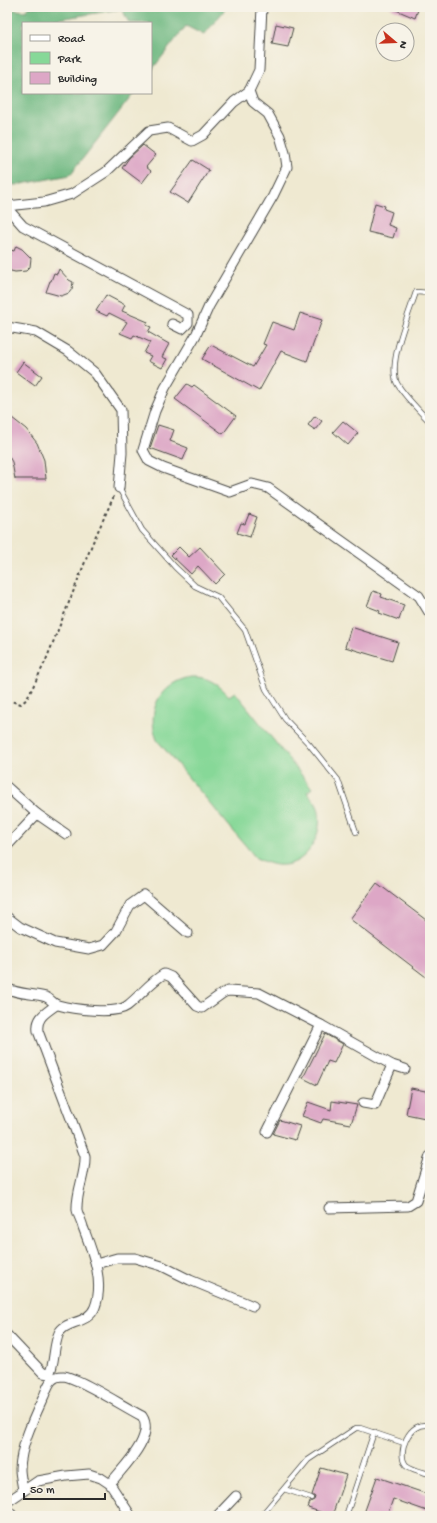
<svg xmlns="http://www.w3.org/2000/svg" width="437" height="1523" viewBox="0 0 437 1523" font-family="'Gochi Hand',sans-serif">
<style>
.green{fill:#87d898;stroke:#598262}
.forest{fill:#6db880;stroke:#4c7256}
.building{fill:#dda7c6}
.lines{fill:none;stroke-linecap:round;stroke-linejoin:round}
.service-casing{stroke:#484844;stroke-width:6}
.minor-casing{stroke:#484844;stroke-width:11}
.tertiary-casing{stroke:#484844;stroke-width:14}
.path{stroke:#484844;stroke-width:2;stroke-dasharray:3 3;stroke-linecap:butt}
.service{stroke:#fff;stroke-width:4.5}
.minor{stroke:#fff;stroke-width:9}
.tertiary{stroke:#fff;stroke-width:12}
</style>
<rect width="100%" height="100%" fill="#f7f3e8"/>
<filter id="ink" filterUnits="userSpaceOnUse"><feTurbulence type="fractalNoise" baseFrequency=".025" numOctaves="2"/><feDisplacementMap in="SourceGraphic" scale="8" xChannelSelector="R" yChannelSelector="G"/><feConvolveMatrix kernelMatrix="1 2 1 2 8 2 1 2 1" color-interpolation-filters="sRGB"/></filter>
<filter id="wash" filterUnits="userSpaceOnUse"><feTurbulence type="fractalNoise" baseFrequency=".012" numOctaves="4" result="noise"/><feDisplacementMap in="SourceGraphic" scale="16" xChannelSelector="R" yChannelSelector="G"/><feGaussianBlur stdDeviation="0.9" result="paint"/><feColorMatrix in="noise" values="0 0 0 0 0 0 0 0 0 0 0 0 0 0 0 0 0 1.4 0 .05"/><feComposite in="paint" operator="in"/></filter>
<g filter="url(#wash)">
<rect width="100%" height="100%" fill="#efe9d1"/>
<path class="green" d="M191,677c17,-1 27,7 38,19l6,-4 77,96 -5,4c3,5 9,10 11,16 7,25 -11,60 -41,57 -7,-1 -14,-4 -21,-7l-99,-118c-11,-29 2,-57 34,-63z"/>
<path class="forest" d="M29,7h198l-23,28 -18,-9 -35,45v-48h-22l-7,-14 -76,12 2,2h-25v70h66l2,3 4,-3h39l-64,82 -54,10 -9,-1v-175l19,2z"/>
<g id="blocks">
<g class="building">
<path d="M389,7h30l-4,11z"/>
<path d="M276,24l17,4 -5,19 -16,-3z"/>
<path d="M143,145l13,10 -10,12 5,4 -9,12 -20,-15 7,-10z"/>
<path d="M193,160l16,10 -21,33 -18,-11z"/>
<path d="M375,203l10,3 -1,3 8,3 -4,13 8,3 -3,10 -25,-6z"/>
<path d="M16,246l6,3 9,9 -1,9 -4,4 -11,1 -8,-2v-14l2,1 2,-7 3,1z"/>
<path d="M59,269l10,11 4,2 -1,7 -3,4 -8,3 -15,-4 4,-11h1l3,-8 3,1z"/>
<path d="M106,295l19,10 -3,6 26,11 -2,3 5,2 -3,5 21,12 -7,13 5,2 -5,9 -14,-7 3,-5 -7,-3 6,-11 -16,-7 -2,3 -12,-5 7,-11 -18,-9 -2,3 -11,-5z"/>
<path d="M300,313l22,7 -15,41 -26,-10 -22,40 -57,-32 9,-14 42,22 13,-22 -3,-1 9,-22 22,8z"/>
<path d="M23,362l19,14 -7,10 -19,-14z"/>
<path d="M187,384l5,3 2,-2 42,31 -13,18 -48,-35z"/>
<path d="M7,414l19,15 11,14 7,17 2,19h-31l-3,-17 -5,-9z"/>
<path d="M315,416l7,5 -7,9 -7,-5z"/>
<path d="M343,421l15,12 -10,12 -15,-13z"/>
<path d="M158,425l16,5 -4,11 18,7 -5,12 -33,-12z"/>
<path d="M249,514l8,3 -7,20 -13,-4 4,-10 4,1z"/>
<path d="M179,547l10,10 11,-10 25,27 -10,10 -17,-18 -7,8 -20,-19z"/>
<path d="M373,591l9,3 -1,3 23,8 -5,15 -20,-7 1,-2 -13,-5z"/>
<path d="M351,627l47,15 -6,19 -47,-14z"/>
<path d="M377,883l53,40v57l-80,-61z"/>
<path d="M325,1034l18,10 -9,19 -6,-2 -11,24 -14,-7z"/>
<path d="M411,1088l19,4v27l-24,-5z"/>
<path d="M332,1101l25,4 -6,19 -28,-5 -2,4 -19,-7 6,-14 23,8z"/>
<path d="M280,1120l20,6 -5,14 -22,-6z"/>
<path d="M321,1468l25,7 -14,41 -24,-8 2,-6 4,-2 1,-3 -3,-2z"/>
<path d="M377,1477l53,18v17l-37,-13 -6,17h-24z"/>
</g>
</g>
</g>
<g filter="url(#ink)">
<use href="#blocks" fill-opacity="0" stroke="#484844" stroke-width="1"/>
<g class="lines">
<g class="service-casing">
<g id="service">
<path d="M430,293l-14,-1c-7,22 -27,67 -20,89 3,9 27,34 34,41"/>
<path d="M119,488l23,42 33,37 20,19 23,11 27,33 21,59 19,30 24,25 29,36 18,52"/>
<path d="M430,1426c-21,-7 -34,28 -24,39 6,5 17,7 24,9"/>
<path d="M284,1489l27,9"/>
<path d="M263,1514l6,2"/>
<path d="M261,1516l47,-56 48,-32h4l44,15"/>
<path d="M346,1516l28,-84"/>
</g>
</g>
<g class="minor-casing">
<g id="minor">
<path d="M262,7l-3,63 -10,21 4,11 15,12 12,22 5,17 2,14 -14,29 -64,110 -13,29 -31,53 -10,23 -12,39 6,11 14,7 67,24 22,-8 16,4 151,108 11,18"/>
<path d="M7,206l37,-4 28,-8 34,-22 43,-41 19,-3 24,13 11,-6 31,-33 15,-11"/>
<path d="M7,208l16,18 165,89v8l-6,6 -10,-5"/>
<path d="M7,327l29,5 32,19 27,22 26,37 1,43 -3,35"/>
<path d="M7,787l30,27 29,20"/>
<path d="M7,846l30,-32"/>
<path d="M7,917l13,10 35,16 34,6 14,-4 13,-14 14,-26 14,-10 44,38"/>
<path d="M7,988c11,7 26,5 39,9 5,2 7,7 12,8 14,4 57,10 69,1 13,-10 23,-24 37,-32l7,3 26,29 5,2 21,-15 5,-2 31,2 62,32 -54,107"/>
<path d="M321,1025l71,40 13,4"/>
<path d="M363,1103l12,2 17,-40"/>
<path d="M329,1208l79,-2 8,-5 14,-45"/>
<path d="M96,1264l21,-6h18l27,8 28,14 63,26"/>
<path d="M7,1335l36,38 6,1c6,-9 4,-28 10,-41 6,-13 29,-8 36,-26 10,-26 -3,-56 -12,-80 -1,-5 -5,-12 -6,-17 -1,-19 9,-36 8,-54l-47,-125c-2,-14 8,-18 18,-26"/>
<path d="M23,1490c-1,-7 -3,-15 -3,-21 1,-25 14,-51 24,-73 2,-5 4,-12 8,-16 3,-3 7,-4 11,-4 15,1 63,32 79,40 14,21 -20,52 -32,68"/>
<path d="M7,1502l31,-21 28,-5 23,-2 12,4 9,6 21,32"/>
<path d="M217,1516l19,-20"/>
</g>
</g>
<g class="tertiary-casing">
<path id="tertiary" d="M7,1512l4,4"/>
</g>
<path class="path" d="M7,700l14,4 6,-5 19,-39 47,-118 21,-46"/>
<use href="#service" class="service"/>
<use href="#minor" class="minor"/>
<use href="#tertiary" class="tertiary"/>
</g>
</g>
<rect width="437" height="1523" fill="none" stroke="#f7f3e8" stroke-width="24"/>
<rect x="22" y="22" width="130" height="72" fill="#f7f3e8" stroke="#a5a39c"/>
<rect x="30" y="35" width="20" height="6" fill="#ffffff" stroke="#a5a39c"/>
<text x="58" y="42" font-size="12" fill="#2b2b2b">Road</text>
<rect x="30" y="52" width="20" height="12" fill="#87d898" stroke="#a5a39c"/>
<text x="58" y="62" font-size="12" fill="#2b2b2b">Park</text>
<rect x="30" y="72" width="20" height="12" fill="#dda7c6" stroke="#a5a39c"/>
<text x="58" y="82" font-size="12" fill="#2b2b2b">Building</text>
<g transform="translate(395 42) rotate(109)"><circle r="19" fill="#f7f3e8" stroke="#a5a39c"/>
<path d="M0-3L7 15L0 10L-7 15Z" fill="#c8321e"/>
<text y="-6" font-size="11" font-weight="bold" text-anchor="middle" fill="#2b2b2b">N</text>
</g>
<path d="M24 1493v6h81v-6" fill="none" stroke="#2b2b2b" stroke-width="2"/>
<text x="30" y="1493" font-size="12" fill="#2b2b2b" stroke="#f7f3e8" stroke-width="3" paint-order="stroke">50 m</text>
</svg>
